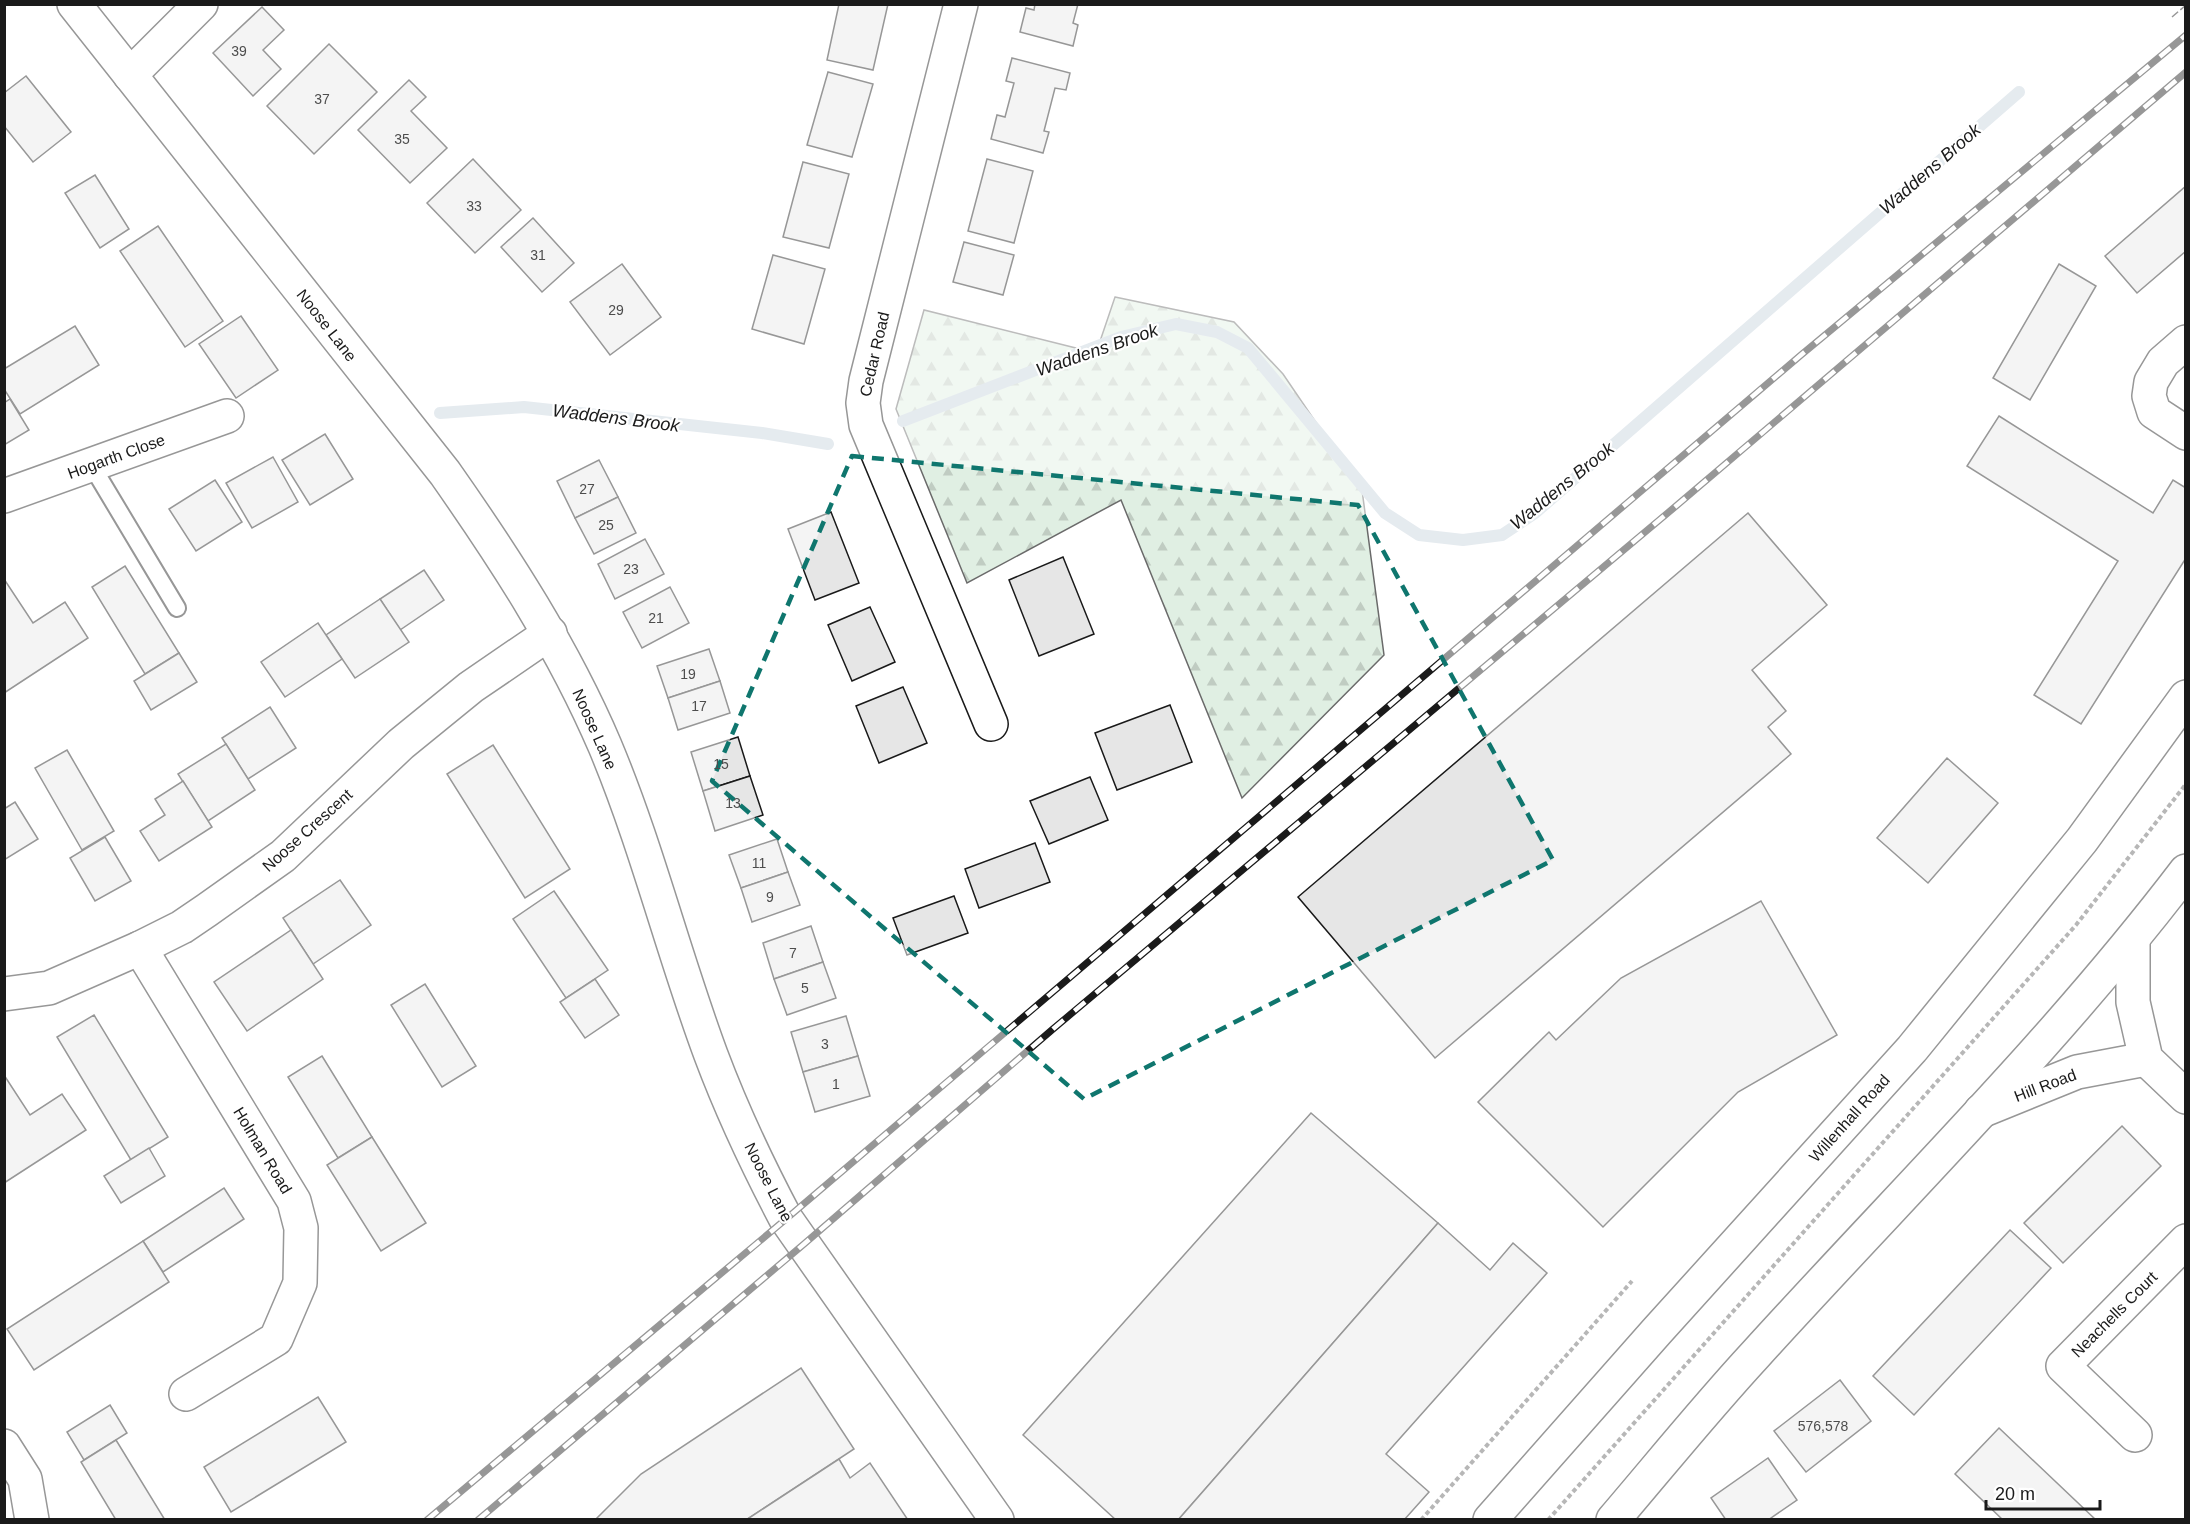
<svg xmlns="http://www.w3.org/2000/svg" width="2190" height="1524" viewBox="0 0 2190 1524" font-family="Helvetica,sans-serif">
<style>
.forest{fill:url(#forest-firs);stroke:#6a6a6a;stroke-width:1.5}
.lines{fill:none;stroke-linecap:round;stroke-linejoin:round}
.stream{stroke:#c6d2dc;stroke-width:12}
.building{fill:#e6e6e6;stroke:#1a1a1a;stroke-width:1.5}
.lane-casing{stroke:#1a1a1a;stroke-width:20}
.street-casing{stroke:#1a1a1a;stroke-width:36}
.secondary-casing{stroke:#1a1a1a;stroke-width:36}
.highway-casing{stroke:#1a1a1a;stroke-width:36}
.path{stroke:#5f5f5f;stroke-width:4;stroke-dasharray:4.5 3;stroke-linecap:butt}
.lane{stroke:#fff;stroke-width:16}
.street{stroke:#fff;stroke-width:33}
.secondary{stroke:#fff;stroke-width:33}
.highway{stroke:#fff;stroke-width:33}
.rail-casing{stroke:#1a1a1a;stroke-width:7}
.rail{stroke:#fff;stroke-width:4.5;stroke-dasharray:14;stroke-linecap:butt}
.fence{stroke:#1a1a1a;stroke-width:1.5;stroke-dasharray:8 3;stroke-linecap:butt}
.marked{fill:none;stroke:#0f766e;stroke-width:4.5;stroke-dasharray:12 8;stroke-linejoin:round}
.labels{text-anchor:middle;stroke-width:4.5;stroke-linejoin:round;paint-order:stroke}
.number-label{font-size:14px;fill:#4d4d4d}
.street-label{font-size:16px;fill:#1a1a1a;stroke:#fff}
.water-label{font-size:18px;font-style:italic;fill:#1a1a1a;stroke:#fff}
</style>
<defs>
<pattern id="forest-firs" width="22" height="20" patternUnits="userSpaceOnUse" patternTransform="scale(1.5)"><rect width="22" height="20" fill="#e0efe3"/><path d="M5 1l3.5 6h-7zM16 11l3.5 6h-7z" fill="#c0ccc2"/></pattern>
</defs>
<rect width="100%" height="100%" fill="#fff"/>
<path class="forest" d="M1115,297l119,25 49,52 79,116 22,165 -142,143 -121,-298 -154,83 -71,-174 28,-99 172,43z"/>
<g class="lines">
<g class="stream">
<path d="M440,413l84,-6 238,26 66,11"/>
<path d="M903,421l218,-84 55,-13 41,8 31,16 137,165 34,22 44,5 39,-5 33,-22 484,-421"/>
</g>
</g>
<g class="building">
<path d="M839,4h49l-15,66 -46,-10z"/>
<path d="M1035,4h43l-5,19 5,2 -5,21 -53,-14 6,-24 8,2z"/>
<path d="M262,7l22,23 -21,20 18,19 -28,27 -40,-43z"/>
<path d="M329,44l48,48 -63,62 -47,-48z"/>
<path d="M1012,58l58,15 -4,17 -11,-2 -11,43 5,1 -6,21 -52,-14 6,-24 8,2 9,-34 -8,-2z"/>
<path d="M828,72l45,12 -21,73 -45,-12z"/>
<path d="M26,76l45,56 -38,30 -29,-36v-33z"/>
<path d="M409,80l17,17 -15,14 36,37 -37,35 -52,-53z"/>
<path d="M473,159l48,51 -46,43 -48,-50z"/>
<path d="M987,159l46,12 -19,72 -46,-12z"/>
<path d="M803,162l46,12 -20,74 -46,-11z"/>
<path d="M95,175l34,54 -29,19 -35,-55z"/>
<path d="M2186,186v65l-49,42 -32,-37z"/>
<path d="M533,218l41,45 -32,29 -41,-45z"/>
<path d="M158,226l65,95 -38,26 -65,-96z"/>
<path d="M964,242l50,13 -11,40 -50,-13z"/>
<path d="M773,255l52,14 -21,75 -52,-15z"/>
<path d="M622,264l39,53 -51,38 -40,-53z"/>
<path d="M2059,264l37,22 -66,114 -37,-22z"/>
<path d="M241,316l37,54 -42,28 -37,-54z"/>
<path d="M75,326l24,39 -79,49 -16,-25v-20z"/>
<path d="M10,399l19,31 -25,15v-42z"/>
<path d="M1999,416l154,97 20,-33 13,8v70l-105,166 -47,-29 84,-134 -151,-95z"/>
<path d="M325,434l28,45 -43,26 -28,-45z"/>
<path d="M273,457l25,45 -46,26 -26,-45z"/>
<path d="M599,460l19,37 -43,21 -18,-37z"/>
<path d="M215,480l27,42 -46,29 -27,-42z"/>
<path d="M618,497l18,36 -42,21 -19,-36z"/>
<path d="M831,512l28,71 -44,17 -27,-71z"/>
<path d="M1748,513l79,92 -75,65 34,41 -18,16 23,27 -356,304 -137,-161z"/>
<path d="M645,539l19,35 -49,25 -17,-35z"/>
<path d="M1063,557l31,77 -55,22 -30,-76z"/>
<path d="M125,566l54,87 -34,21 -53,-87z"/>
<path d="M424,570l20,30 -44,30 -20,-31z"/>
<path d="M4,579l29,44 32,-21 23,36 -84,55z"/>
<path d="M670,587l19,36 -47,25 -19,-36z"/>
<path d="M380,599l29,43 -54,36 -29,-43z"/>
<path d="M870,607l25,55 -43,19 -24,-56z"/>
<path d="M318,623l24,36 -57,38 -24,-35z"/>
<path d="M709,649l11,32 -52,17 -11,-32z"/>
<path d="M179,653l18,29 -46,28 -17,-29z"/>
<path d="M720,681l10,32 -52,17 -10,-32z"/>
<path d="M903,687l24,56 -48,20 -23,-57z"/>
<path d="M1170,705l22,57 -75,28 -22,-57z"/>
<path d="M270,707l26,41 -48,31 -26,-41z"/>
<path d="M738,737l12,39 -47,15 -12,-39z"/>
<path d="M226,744l29,46 -47,31 -30,-47z"/>
<path d="M493,745l77,124 -45,29 -78,-124z"/>
<path d="M67,750l47,81 -32,19 -47,-82z"/>
<path d="M1947,758l51,45 -70,80 -51,-45z"/>
<path d="M750,776l13,39 -48,16 -12,-40z"/>
<path d="M1090,777l18,43 -59,24 -19,-43z"/>
<path d="M183,781l29,46 -53,34 -19,-30 25,-16 -10,-16z"/>
<path d="M15,802l23,37 -34,21v-51z"/>
<path d="M105,837l26,44 -36,20 -25,-43z"/>
<path d="M777,839l11,33 -47,16 -12,-33z"/>
<path d="M1035,843l15,39 -71,26 -14,-39z"/>
<path d="M788,872l12,33 -48,17 -11,-34z"/>
<path d="M340,880l31,45 -58,39 -30,-46z"/>
<path d="M554,891l54,79 -42,28 -53,-79z"/>
<path d="M954,896l14,37 -61,22 -14,-37z"/>
<path d="M1761,901l76,134 -99,57 -135,135 -125,-125 71,-70 7,8 65,-62z"/>
<path d="M811,926l12,36 -49,17 -11,-36z"/>
<path d="M291,930l32,49 -76,52 -33,-49z"/>
<path d="M823,962l13,36 -49,17 -13,-36z"/>
<path d="M595,979l24,36 -34,23 -25,-36z"/>
<path d="M425,984l51,82 -34,21 -51,-82z"/>
<path d="M94,1015l74,122 -37,23 -74,-123z"/>
<path d="M846,1016l12,40 -55,16 -12,-40z"/>
<path d="M322,1056l50,81 -34,21 -50,-81z"/>
<path d="M858,1056l12,40 -55,16 -12,-40z"/>
<path d="M4,1075l26,40 32,-21 24,36 -82,53z"/>
<path d="M1311,1113l127,110 -260,297h-62l-93,-85z"/>
<path d="M2122,1126l39,40 -98,97 -39,-40z"/>
<path d="M372,1137l54,86 -45,28 -54,-86z"/>
<path d="M149,1148l16,28 -44,27 -17,-27z"/>
<path d="M224,1188l20,31 -81,53 -20,-31z"/>
<path d="M1438,1223l52,47 23,-27 34,30 -161,181 43,38 -25,28h-226z"/>
<path d="M2010,1230l41,38 -137,147 -41,-39z"/>
<path d="M143,1241l26,41 -135,88 -27,-41z"/>
<path d="M801,1368l53,81 -108,71h-151l46,-46z"/>
<path d="M1840,1380l31,41 -65,51 -32,-41z"/>
<path d="M318,1397l28,45 -115,70 -27,-45z"/>
<path d="M110,1405l17,28 -43,27 -17,-28z"/>
<path d="M1999,1428l97,92h-93l-48,-46z"/>
<path d="M116,1440l49,80h-49l-35,-58z"/>
<path d="M1768,1458l29,42 -29,20h-42l-15,-22z"/>
<path d="M839,1459l11,19 20,-15 38,57h-162z"/>
</g>
<g class="lines">
<g class="lane-casing">
<path id="lane" d="M92,466l85,142"/>
</g>
<g class="street-casing">
<g id="street">
<path d="M961,4l-95,377 -3,22 3,22 125,299"/>
<path d="M130,75l71,-71"/>
<path d="M2186,342l-23,20 -12,20 -2,14 5,16 32,21"/>
<path d="M4,496l223,-80"/>
<path d="M2133,940v62l13,57 40,38"/>
<path d="M140,948l154,253 7,27 -1,55 -24,56 -90,55"/>
<path d="M4,994l45,-6 91,-40 42,-21 25,-17 76,-54 118,-112 70,-57 79,-54"/>
<path d="M1981,1111l96,-39 69,-13"/>
<path d="M2135,1435l-72,-69 123,-125"/>
<path d="M4,1446l21,33 7,41"/>
</g>
</g>
<g class="secondary-casing">
<path id="secondary" d="M74,4l371,469c61,87 118,175 160,273 42,100 68,207 106,309 21,56 47,111 75,164l211,301"/>
</g>
<g class="highway-casing">
<g id="highway">
<path d="M1490,1520l167,-189 255,-282 170,-209 104,-143"/>
<path d="M1613,1520c47,-55 93,-112 142,-165 145,-160 300,-312 431,-484"/>
</g>
</g>
<g class="path">
<path d="M1421,1520l211,-239"/>
<path d="M1548,1520l528,-595 110,-141"/>
</g>
<use href="#lane" class="lane"/>
<use href="#street" class="street"/>
<use href="#secondary" class="secondary"/>
<use href="#highway" class="highway"/>
<g class="rail-casing">
<g id="rail">
<path d="M427,1520l359,-301 1015,-864 385,-320"/>
<path d="M478,1520l326,-276 249,-215 623,-523 510,-434"/>
</g>
</g>
<use href="#rail" class="rail"/>
<path class="fence" d="M2172,17l14,-12"/>
</g>
<path d="M0 0H2190V1524H0ZM852,456l506,49 195,355 -469,239 -372,-318z" fill="#fff" fill-opacity=".55" fill-rule="evenodd"/>
<path class="marked" d="M852,456l506,49 195,355 -469,239 -372,-318z"/>
<g class="labels">
<g class="number-label">
<text x="239" y="56">39</text>
<text x="322" y="104">37</text>
<text x="402" y="144">35</text>
<text x="474" y="211">33</text>
<text x="538" y="260">31</text>
<text x="616" y="315">29</text>
<text x="587" y="494">27</text>
<text x="606" y="530">25</text>
<text x="631" y="574">23</text>
<text x="656" y="623">21</text>
<text x="688" y="679">19</text>
<text x="699" y="711">17</text>
<text x="721" y="769">15</text>
<text x="733" y="808">13</text>
<text x="759" y="868">11</text>
<text x="770" y="902">9</text>
<text x="793" y="958">7</text>
<text x="805" y="993">5</text>
<text x="825" y="1049">3</text>
<text x="836" y="1089">1</text>
<text x="1823" y="1431">576,578</text>
</g>
<g class="street-label">
<text transform="translate(327 325) rotate(52)" y="6">Noose Lane</text>
<text transform="translate(874 354) rotate(-77)" y="6">Cedar Road</text>
<text transform="translate(116 456) rotate(-20)" y="6">Hogarth Close</text>
<text transform="translate(595 729) rotate(66)" y="6">Noose Lane</text>
<text transform="translate(307 830) rotate(-42)" y="6">Noose Crescent</text>
<text transform="translate(2045 1085) rotate(-21)" y="6">Hill Road</text>
<text transform="translate(1849 1118) rotate(-48)" y="6">Willenhall Road</text>
<text transform="translate(263 1150) rotate(59)" y="6">Holman Road</text>
<text transform="translate(769 1182) rotate(63)" y="6">Noose Lane</text>
<text transform="translate(2114 1314) rotate(-45)" y="6">Neachells Court</text>
</g>
<g class="water-label">
<text transform="translate(1930 169) rotate(-41)" y="6">Waddens Brook</text>
<text transform="translate(1097 350) rotate(-19)" y="6">Waddens Brook</text>
<text transform="translate(616 418) rotate(7)" y="6">Waddens Brook</text>
<text transform="translate(1562 486) rotate(-39)" y="6">Waddens Brook</text>
</g>
</g>
<rect width="2190" height="1524" fill="none" stroke="#1a1a1a" stroke-width="12"/>
<path d="M1986 1500v9h114v-9" fill="none" stroke="#1a1a1a" stroke-width="3"/>
<text x="1995" y="1500" font-size="18" fill="#1a1a1a" stroke="#ffffff" stroke-width="4.5" paint-order="stroke">20 m</text>
</svg>
